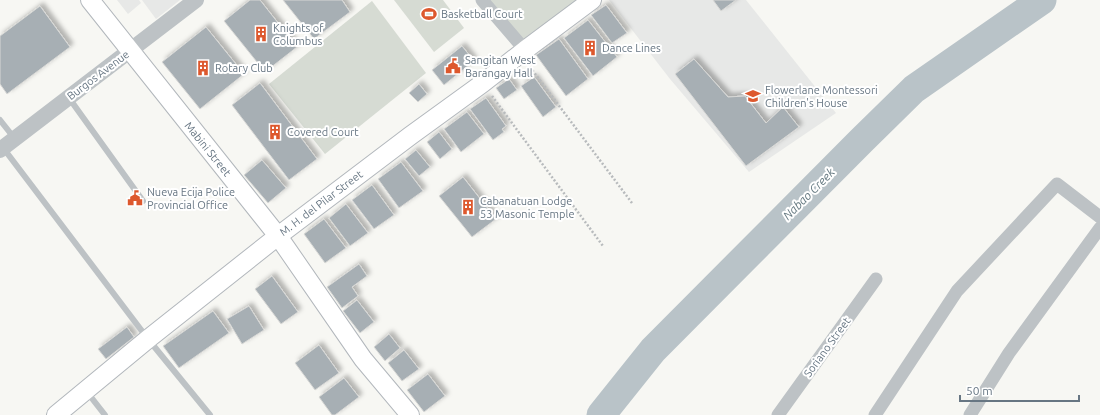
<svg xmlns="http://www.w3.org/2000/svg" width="1100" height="415" viewBox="0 0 1100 415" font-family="Ubuntu,sans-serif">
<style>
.built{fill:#e7e8e7}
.park{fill:#d6dbd3}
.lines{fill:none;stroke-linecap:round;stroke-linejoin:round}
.river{stroke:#b9c3c8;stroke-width:29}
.building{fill:#a7afb4;stroke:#d8d8d6;filter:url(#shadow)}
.secondary-casing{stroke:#b2b7bc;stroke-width:20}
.path{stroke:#b8bbbd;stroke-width:2.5;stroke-dasharray:2 2;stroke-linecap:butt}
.service{stroke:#bdc2c5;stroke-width:6}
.minor{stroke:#bdc2c5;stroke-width:13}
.tertiary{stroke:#bdc2c5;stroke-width:16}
.secondary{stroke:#fff;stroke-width:18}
.labels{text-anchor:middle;stroke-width:4;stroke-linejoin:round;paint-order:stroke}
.poi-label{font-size:11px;fill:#677683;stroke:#fff;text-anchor:start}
.street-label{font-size:11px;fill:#677683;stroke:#fff}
.water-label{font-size:12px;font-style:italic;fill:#63777f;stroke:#fff}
</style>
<defs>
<filter id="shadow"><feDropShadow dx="3.5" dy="-3.5" stdDeviation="2" flood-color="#0004"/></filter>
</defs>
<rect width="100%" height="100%" fill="#f7f7f3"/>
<g class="built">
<path d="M117,0h22l2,3 -13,11z"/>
<path d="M142,0h38l-24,19z"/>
<path d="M609,0h137l90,113 -87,59 -79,-93z"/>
</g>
<g class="park">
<path d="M394,0h49l21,28 -30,24z"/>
<path d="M487,0h94l-57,45z"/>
<path d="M372,1l54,72 -101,81 -56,-70z"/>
</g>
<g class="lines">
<path class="river" d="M601,415l52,-65 209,-210 52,-51 128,-89"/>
</g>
<g class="building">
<path d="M250,0h10l37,47 -32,25 -41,-51z"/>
<path d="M283,0h59l8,12 -36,27z"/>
<path d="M713,0h23l-15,11z"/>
<path d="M606,5l21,28 -15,10 -21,-28z"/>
<path d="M40,6l30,41 -63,47 -7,-10v-48z"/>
<path d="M588,20l29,37 -24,19 -29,-38z"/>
<path d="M206,27l38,47 -44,35 -38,-47z"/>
<path d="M559,39l29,40 -22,17 -30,-41z"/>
<path d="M462,46l12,15 -30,24 -12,-15z"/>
<path d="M694,59l34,38 17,-1 21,27 17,-16 16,20 -53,39 -71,-92z"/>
<path d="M534,77l22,30 -13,10 -22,-31z"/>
<path d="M509,79l8,11 -13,9 -8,-11z"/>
<path d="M260,83l57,76 -28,21 -57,-75z"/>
<path d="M419,84l8,10 -9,8 -9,-9z"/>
<path d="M486,98l20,28 -4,3 2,3 -11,8 -23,-31z"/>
<path d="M467,112l17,22 -23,18 -17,-23z"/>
<path d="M439,132l13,17 -12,10 -13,-17z"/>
<path d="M416,150l14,17 -11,9 -14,-17z"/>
<path d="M262,160l24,28 -18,15 -24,-28z"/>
<path d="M401,162l22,29 -24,17 -21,-29z"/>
<path d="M463,177l33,42 -24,18 -33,-41z"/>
<path d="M372,185l22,30 -20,14 -22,-29z"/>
<path d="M346,204l22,29 -18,13 -21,-28z"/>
<path d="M324,219l22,29 -21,15 -21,-29z"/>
<path d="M359,264l8,12 -15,11 6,9 -16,12 -15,-21z"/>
<path d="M272,276l26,36 -17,12 -26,-35z"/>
<path d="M357,300l17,22 -14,11 -17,-22z"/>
<path d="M249,306l15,24 -22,14 -15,-25z"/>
<path d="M213,311l16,22 -50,35 -16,-22z"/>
<path d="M127,327l7,10 -28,22 -8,-10z"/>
<path d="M389,334l11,14 -15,13 -11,-14z"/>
<path d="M319,345l20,28 -24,17 -20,-27z"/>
<path d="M404,350l15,19 -17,12 -14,-18z"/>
<path d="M428,374l17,22 -21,16 -17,-22z"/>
<path d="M344,378l15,19 -24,18h-3l-13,-18z"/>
</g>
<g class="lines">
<g class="secondary-casing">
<g id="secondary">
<path d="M90,0l188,236 85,123 47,56"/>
<path d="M56,415l92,-76 130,-103 132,-100 73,-53 42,-33 67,-50"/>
</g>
</g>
<g class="path">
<path d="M530,67l102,136"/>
<path d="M492,96l111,150"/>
</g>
<g class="service">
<path d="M69,98l74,103"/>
<path d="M0,120l15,19"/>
<path d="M4,149l144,190 62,76"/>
<path d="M87,392l18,23"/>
</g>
<g class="minor">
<path d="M482,0l43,50"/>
<path d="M778,415l98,-136"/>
<path d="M875,415l82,-124 100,-107 43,33"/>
<path d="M970,415l39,-62 91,-125"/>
</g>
<path class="tertiary" d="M0,150l196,-150"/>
<use href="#secondary" class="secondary"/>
</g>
<defs>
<g id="stadium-bare" transform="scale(1.2)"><path d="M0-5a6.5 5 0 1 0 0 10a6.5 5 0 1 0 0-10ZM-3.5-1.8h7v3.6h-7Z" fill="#dd582d" stroke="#fff" stroke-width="2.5" paint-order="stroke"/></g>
<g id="building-bare" transform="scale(1.2)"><path d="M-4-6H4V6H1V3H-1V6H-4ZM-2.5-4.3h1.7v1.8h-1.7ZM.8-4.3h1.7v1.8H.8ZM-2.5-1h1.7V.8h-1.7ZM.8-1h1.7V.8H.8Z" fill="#dd582d" stroke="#fff" stroke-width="2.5" paint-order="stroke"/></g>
<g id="civic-bare" transform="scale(1.2)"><path d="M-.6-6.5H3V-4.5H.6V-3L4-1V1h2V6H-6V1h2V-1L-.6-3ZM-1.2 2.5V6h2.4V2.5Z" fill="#dd582d" stroke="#fff" stroke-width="2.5" paint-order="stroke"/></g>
<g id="school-bare" transform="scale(1.2)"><path d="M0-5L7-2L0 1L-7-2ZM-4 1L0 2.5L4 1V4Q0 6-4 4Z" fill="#dd582d" stroke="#fff" stroke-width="2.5" paint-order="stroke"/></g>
</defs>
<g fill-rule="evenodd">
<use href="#stadium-bare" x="429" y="14"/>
<use href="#building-bare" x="261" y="34"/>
<use href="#building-bare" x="590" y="48"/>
<use href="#civic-bare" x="453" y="66"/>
<use href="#building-bare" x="203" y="68"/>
<use href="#school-bare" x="753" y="96"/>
<use href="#building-bare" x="275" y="132"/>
<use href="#civic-bare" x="135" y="198"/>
<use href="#building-bare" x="468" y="207"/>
</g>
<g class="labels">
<g class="poi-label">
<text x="441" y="18">Basketball Court</text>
<text x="273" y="32">Knights of<tspan x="273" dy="13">Columbus</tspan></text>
<text x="602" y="52">Dance Lines</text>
<text x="465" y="64">Sangitan West<tspan x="465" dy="13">Barangay Hall</tspan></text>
<text x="215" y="72">Rotary Club</text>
<text x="765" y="94">Flowerlane Montessori<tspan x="765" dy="13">Children's House</tspan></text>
<text x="287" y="136">Covered Court</text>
<text x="147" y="196">Nueva Ecija Police<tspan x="147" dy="13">Provincial Office</tspan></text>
<text x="480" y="205">Cabanatuan Lodge<tspan x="480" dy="13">53 Masonic Temple</tspan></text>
</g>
<g class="street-label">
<text transform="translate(98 75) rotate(-37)" y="4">Burgos Avenue</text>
<text transform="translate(208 149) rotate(51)" y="4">Mabini Street</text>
<text transform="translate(321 203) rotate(-37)" y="4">M. H. del Pilar Street</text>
<text transform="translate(827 347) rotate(-54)" y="4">Soriano Street</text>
</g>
<g class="water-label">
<text transform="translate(809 194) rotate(-45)" y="4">Nabao Creek</text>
</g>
</g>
<path d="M960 395v6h119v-6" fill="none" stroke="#677683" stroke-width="2"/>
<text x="966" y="395" font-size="12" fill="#677683" stroke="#ffffff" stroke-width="3" paint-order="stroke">50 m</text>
</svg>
